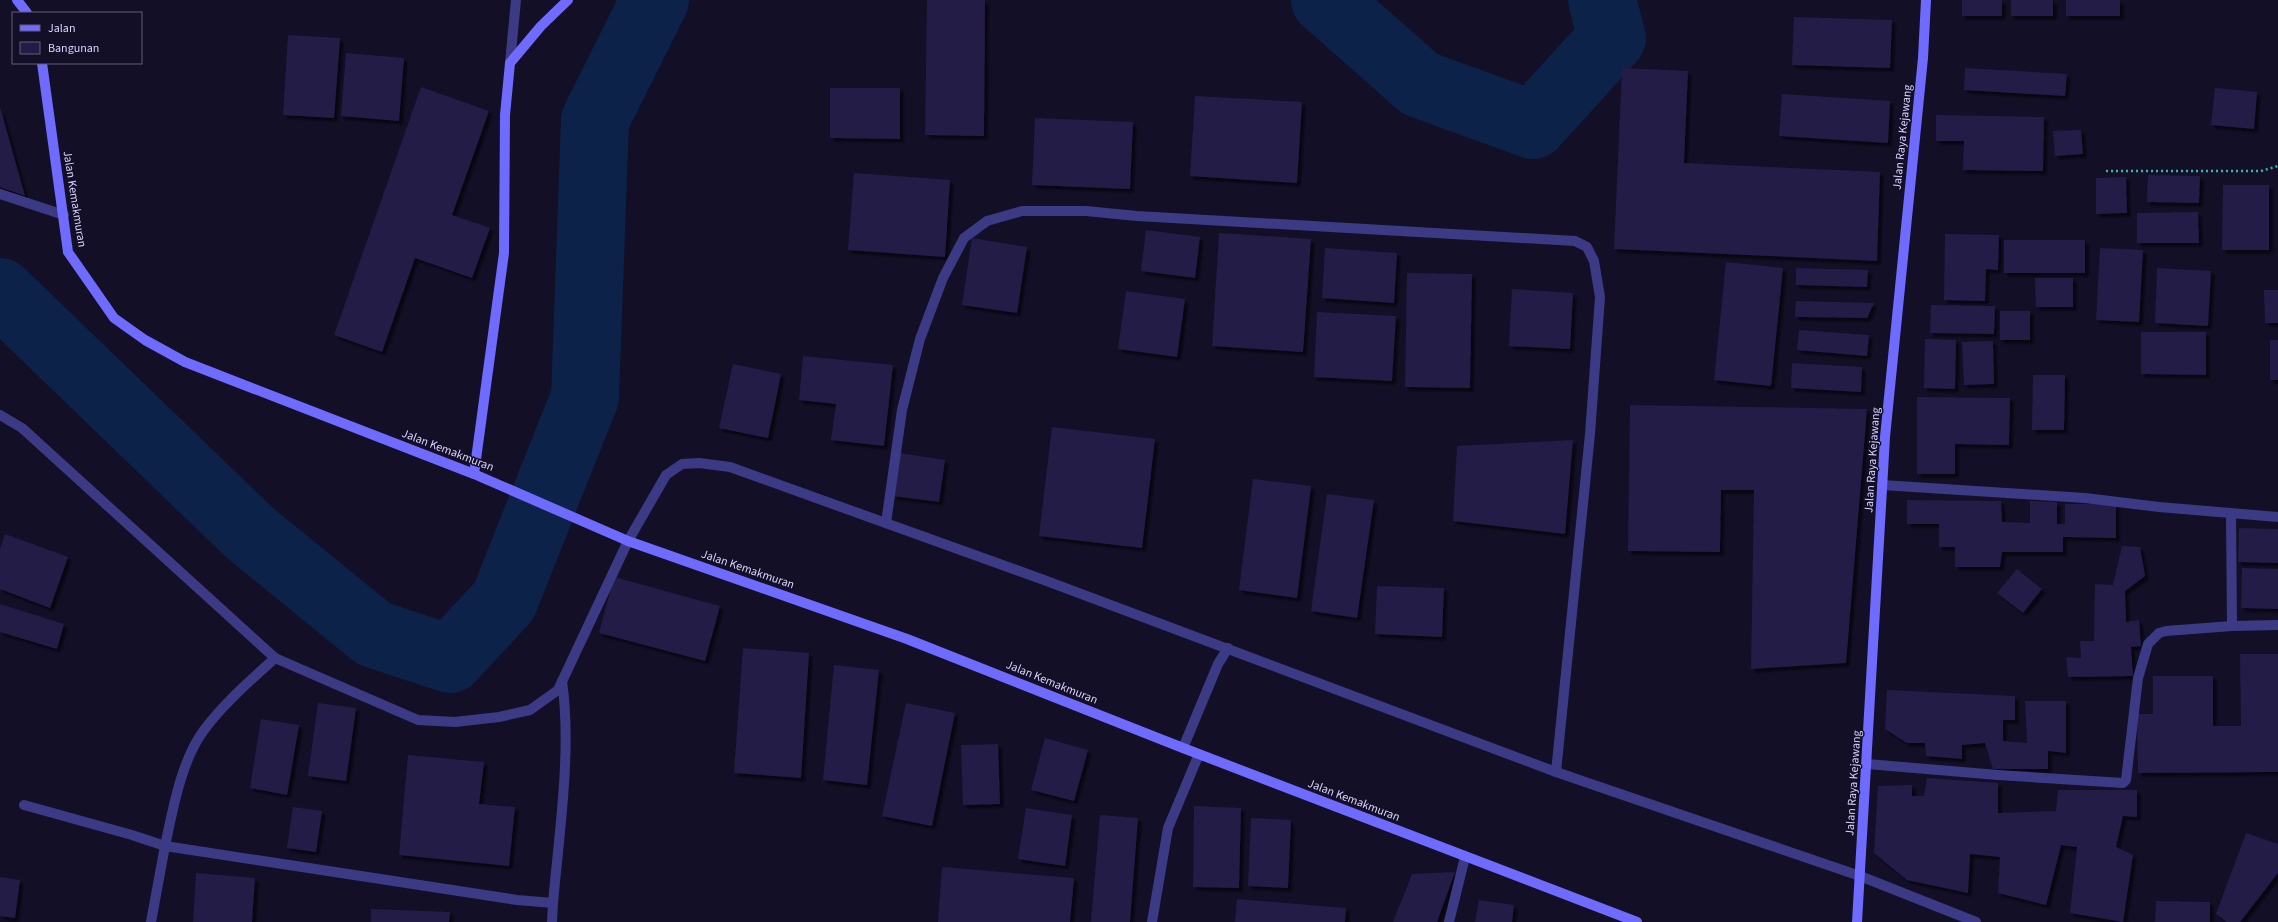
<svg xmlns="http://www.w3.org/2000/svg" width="2278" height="922" viewBox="0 0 2278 922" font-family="'Source Sans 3',sans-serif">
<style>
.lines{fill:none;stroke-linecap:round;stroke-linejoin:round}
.river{stroke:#0c2248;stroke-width:68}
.building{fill:#241b47;filter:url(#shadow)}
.path{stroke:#2fb8b0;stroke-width:2.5;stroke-dasharray:2 3;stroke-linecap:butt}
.street{stroke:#3d3a85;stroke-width:10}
.secondary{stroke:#6f6bff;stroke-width:10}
.labels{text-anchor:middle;stroke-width:3;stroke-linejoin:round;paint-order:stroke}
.street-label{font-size:12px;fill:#d9d4ff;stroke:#130f26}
</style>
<defs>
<filter id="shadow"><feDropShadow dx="3.5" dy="3.5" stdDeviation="1" flood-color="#0009"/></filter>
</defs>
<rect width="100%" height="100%" fill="#130f26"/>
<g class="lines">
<g class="river">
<path d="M1325,0l95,84 113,41 79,-87 -10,-38"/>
<path d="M0,292l250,241 124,101 76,25 54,-58 81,-204 10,-277 60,-120"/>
</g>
</g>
<g class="building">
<path d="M927,0h58l-1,136 -59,-1z"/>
<rect x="1962" y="0" width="40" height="16"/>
<rect x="2011" y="0" width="42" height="16"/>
<rect x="2066" y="0" width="54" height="16"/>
<path d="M1794,17l98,3 -2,48 -98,-3z"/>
<path d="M288,35l52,3 -6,80 -51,-3z"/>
<path d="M346,53l58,5 -5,63 -58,-5z"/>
<path d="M1622,68l66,3 -4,92 196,9 -3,89 -263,-12z"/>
<path d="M1965,68l102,6 -2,22 -101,-6z"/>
<path d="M421,87l68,24 -37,104 38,13 -18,50 -57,-20 -33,94 -48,-17z"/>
<path d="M830,88h70v51l-70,-1z"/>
<path d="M2215,88l42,4 -3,37 -43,-4z"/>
<path d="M1782,94l108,7 -2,42 -109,-7z"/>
<path d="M1195,96l107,6 -5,81 -107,-7z"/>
<path d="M0,107l25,89 -25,-9z"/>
<path d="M1936,115l108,2 -1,54 -80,-1 1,-29h-28z"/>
<path d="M1035,118l98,4 -3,67 -98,-4z"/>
<path d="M2081,130l2,24 -28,2 -2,-25z"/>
<path d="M854,173l96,7 -5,77 -97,-7z"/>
<path d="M2148,175l52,1 -1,27 -52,-1z"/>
<path d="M2126,177l1,36 -31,1v-36z"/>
<path d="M2223,185h46v65h-47z"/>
<path d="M2198,212l1,31h-62v-30z"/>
<path d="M1146,230l54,7 -5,41 -54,-7z"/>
<path d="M1219,233l92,6 -8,113 -91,-6z"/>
<path d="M1945,234l54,1 -1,35 -12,-1 -1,32 -41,-1z"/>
<path d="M972,238l55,9 -10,66 -55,-8z"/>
<rect x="2004" y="240" width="81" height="33"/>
<path d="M1325,248l72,5 -3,50 -72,-5z"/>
<path d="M2100,248l43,2 -4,72 -43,-2z"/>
<path d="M1726,262l57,6 -12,118 -57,-6z"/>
<path d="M1796,268l72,2 -1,17 -71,-2z"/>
<path d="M2157,268l54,3 -3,55 -53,-3z"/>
<path d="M1407,273l65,1 -2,114 -65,-1z"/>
<path d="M2035,278h38v29h-37z"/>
<path d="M1512,289l61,4 -3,56 -61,-3z"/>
<path d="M2264,290h14v33h-13z"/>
<path d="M1126,291l59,8 -8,58 -59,-8z"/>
<path d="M1796,301l78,2 -7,15 -72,-1z"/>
<path d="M1931,305l64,1 -1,28 -64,-1z"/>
<rect x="2000" y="311" width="30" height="29"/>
<path d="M1317,312l79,4 -4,65 -78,-4z"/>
<path d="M1799,330l70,5 -2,21 -70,-6z"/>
<path d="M2141,332h65v43l-65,-1z"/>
<path d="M1925,339l31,1 -1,49 -31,-1z"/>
<rect x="2270" y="340" width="8" height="40"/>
<path d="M1993,341l1,43 -30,1 -2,-43z"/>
<path d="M803,356l90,9 -9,81 -53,-6 5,-36 -37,-4z"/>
<path d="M1792,363l70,4 -1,25 -70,-4z"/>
<path d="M733,364l48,10 -13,64 -49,-10z"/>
<path d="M2033,375h32l-1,55h-32z"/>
<path d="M1917,397l93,1 -1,47 -54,-1v30h-38z"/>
<path d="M1630,405l237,4 -21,254 -95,6 3,-179h-33l-1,62 -92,-1z"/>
<path d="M1052,427l103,12 -13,109 -103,-12z"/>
<path d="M1573,440l-8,94 -112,-13 4,-75z"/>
<path d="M900,453l45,7 -6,42 -46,-6z"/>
<path d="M1253,479l58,7 -14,112 -58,-8z"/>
<path d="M1327,494l47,6 -17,118 -46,-7z"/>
<path d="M1907,500l94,1 1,21 28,1v-22l27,1v22h8v-20h51v34l-53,-1v15h-61l-2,15h-45v-20h-16v-23h-32z"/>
<path d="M2239,528l39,1v34l-40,-1z"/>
<path d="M5,534l63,23 -18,51 -50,-19v-40z"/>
<path d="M2122,546l18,1 5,29 -20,15 1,31 13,-2 2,26 -10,1 2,29 -65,1 -2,-20 15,1 -1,-17h14l1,-57 18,1z"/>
<path d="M2242,568l36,1v40l-37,-1z"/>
<path d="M2017,569l25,20 -19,24 -26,-20z"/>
<path d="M614,577l106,29 -15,55 -106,-28z"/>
<path d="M1377,586l67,2 -2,49 -67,-3z"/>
<path d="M0,604l64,20 -7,25 -57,-17z"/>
<path d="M743,648l66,5 -8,125 -67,-5z"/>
<path d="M2240,654h38v118l-140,1 -1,-59h16v-38h60v50h28z"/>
<path d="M834,665l45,5 -12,115 -44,-5z"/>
<path d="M1887,690l128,6v24h-12v21l24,2 -2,-42h41v52l-18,-2v18h-55l-8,-26 -23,2v14l-36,-3 -1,-13h-18l-22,-14z"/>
<path d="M318,703l38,5 -10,73 -38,-5z"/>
<path d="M906,703l49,10 -23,113 -50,-10z"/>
<path d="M261,719l38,6 -12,70 -37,-7z"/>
<path d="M1045,738l43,12 -14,51 -43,-11z"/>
<path d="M998,744l2,60 -37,1 -2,-60z"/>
<path d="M408,755l76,7 -5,42 36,3 -6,59 -110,-11z"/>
<path d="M1927,778l71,5v30l58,-2 2,-21h79v27l-14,-1 -7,31 17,8 -10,67 -53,-9 7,-66 -16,-2 -15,60 -48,-12 2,-36 -30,-3 -2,39 -61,-13 -33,-27 4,-67 34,-1v11h12z"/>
<path d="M1194,806l47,2 -2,80 -46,-1z"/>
<path d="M293,807l29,4 -6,41 -29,-4z"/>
<path d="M1026,808l46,7 -7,51 -47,-7z"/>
<path d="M1100,815l38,3 -8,104h-39z"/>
<path d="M1251,818l40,2 -3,68 -40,-2z"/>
<path d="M2246,833l32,11v29l-38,49h-13l-11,-8z"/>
<path d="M942,867l132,11 -4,44h-132z"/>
<path d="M1455,872l-18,50h-44l19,-48z"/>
<path d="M196,873l59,5 -3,44h-59z"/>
<path d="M0,877l20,3 -5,38 -15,-2z"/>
<path d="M1237,899l109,9 -1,14h-110z"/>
<path d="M1479,900l35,5 -2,17h-37z"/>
<path d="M2156,901l54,1v20h-55z"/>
<path d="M371,909l79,3 -1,10h-78z"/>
</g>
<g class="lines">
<path class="path" d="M2106,171h155l17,-5"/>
<g class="street">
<path d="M510,63l6,-63"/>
<path d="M0,194l64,21"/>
<path d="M0,415l22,13 253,230 143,62 37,2 44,-5 31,-7 28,-20 70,-149 38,-66 16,-11 17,-1 31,4 314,113 512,192 304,104 116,46"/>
<path d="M1882,485l203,13 74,9 119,10"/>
<path d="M886,523l16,-113 18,-71 23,-61 21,-40 23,-17 35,-10h64l51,5 438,25 12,6 7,14 6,36 -10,137 -34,338"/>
<path d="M2232,626l46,-1"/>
<path d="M275,658c-24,22 -51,45 -71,72 -23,31 -31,79 -39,116l352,54 36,3 -1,19"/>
<path d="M1183,748l35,-84 10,-16"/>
<path d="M1867,764l131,11 125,8 3,-3 12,-102 10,-34 11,-11 7,-2 66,-5 -1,-112"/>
<path d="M24,805l108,30 33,11 -14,76"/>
<path d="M553,903c6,-69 19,-153 9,-222"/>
<path d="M1152,922l16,-94 31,-74"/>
<path d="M1449,922l16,-65"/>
</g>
<g class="secondary">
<path d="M17,0l10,13"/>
<path d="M42,63l26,189 46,66 31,22 40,22 289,112 154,67 279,98 276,109 454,174"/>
<path d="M474,474l30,-221 1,-138 5,-52 31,-37 27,-26"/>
<path d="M1857,922l28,-485 38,-379 3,-58"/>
</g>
</g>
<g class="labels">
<g class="street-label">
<text transform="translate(1902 137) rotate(-84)" y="4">Jalan Raya Kejawang</text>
<text transform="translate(75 199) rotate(81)" y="4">Jalan Kemakmuran</text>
<text transform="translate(448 450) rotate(21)" y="4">Jalan Kemakmuran</text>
<text transform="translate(1872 460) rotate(-86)" y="4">Jalan Raya Kejawang</text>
<text transform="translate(748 569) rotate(19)" y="4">Jalan Kemakmuran</text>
<text transform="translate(1052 682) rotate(22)" y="4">Jalan Kemakmuran</text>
<text transform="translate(1853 783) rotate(-86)" y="4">Jalan Raya Kejawang</text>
<text transform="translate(1354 800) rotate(21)" y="4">Jalan Kemakmuran</text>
</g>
</g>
<rect x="12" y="12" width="130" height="52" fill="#130f26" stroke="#625e7d"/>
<rect x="20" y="25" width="20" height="6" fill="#6f6bff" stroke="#625e7d"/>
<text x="48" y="32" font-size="12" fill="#d9d4ff">Jalan</text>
<rect x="20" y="42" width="20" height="12" fill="#241b47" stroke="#625e7d"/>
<text x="48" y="52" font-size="12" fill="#d9d4ff">Bangunan</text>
</svg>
